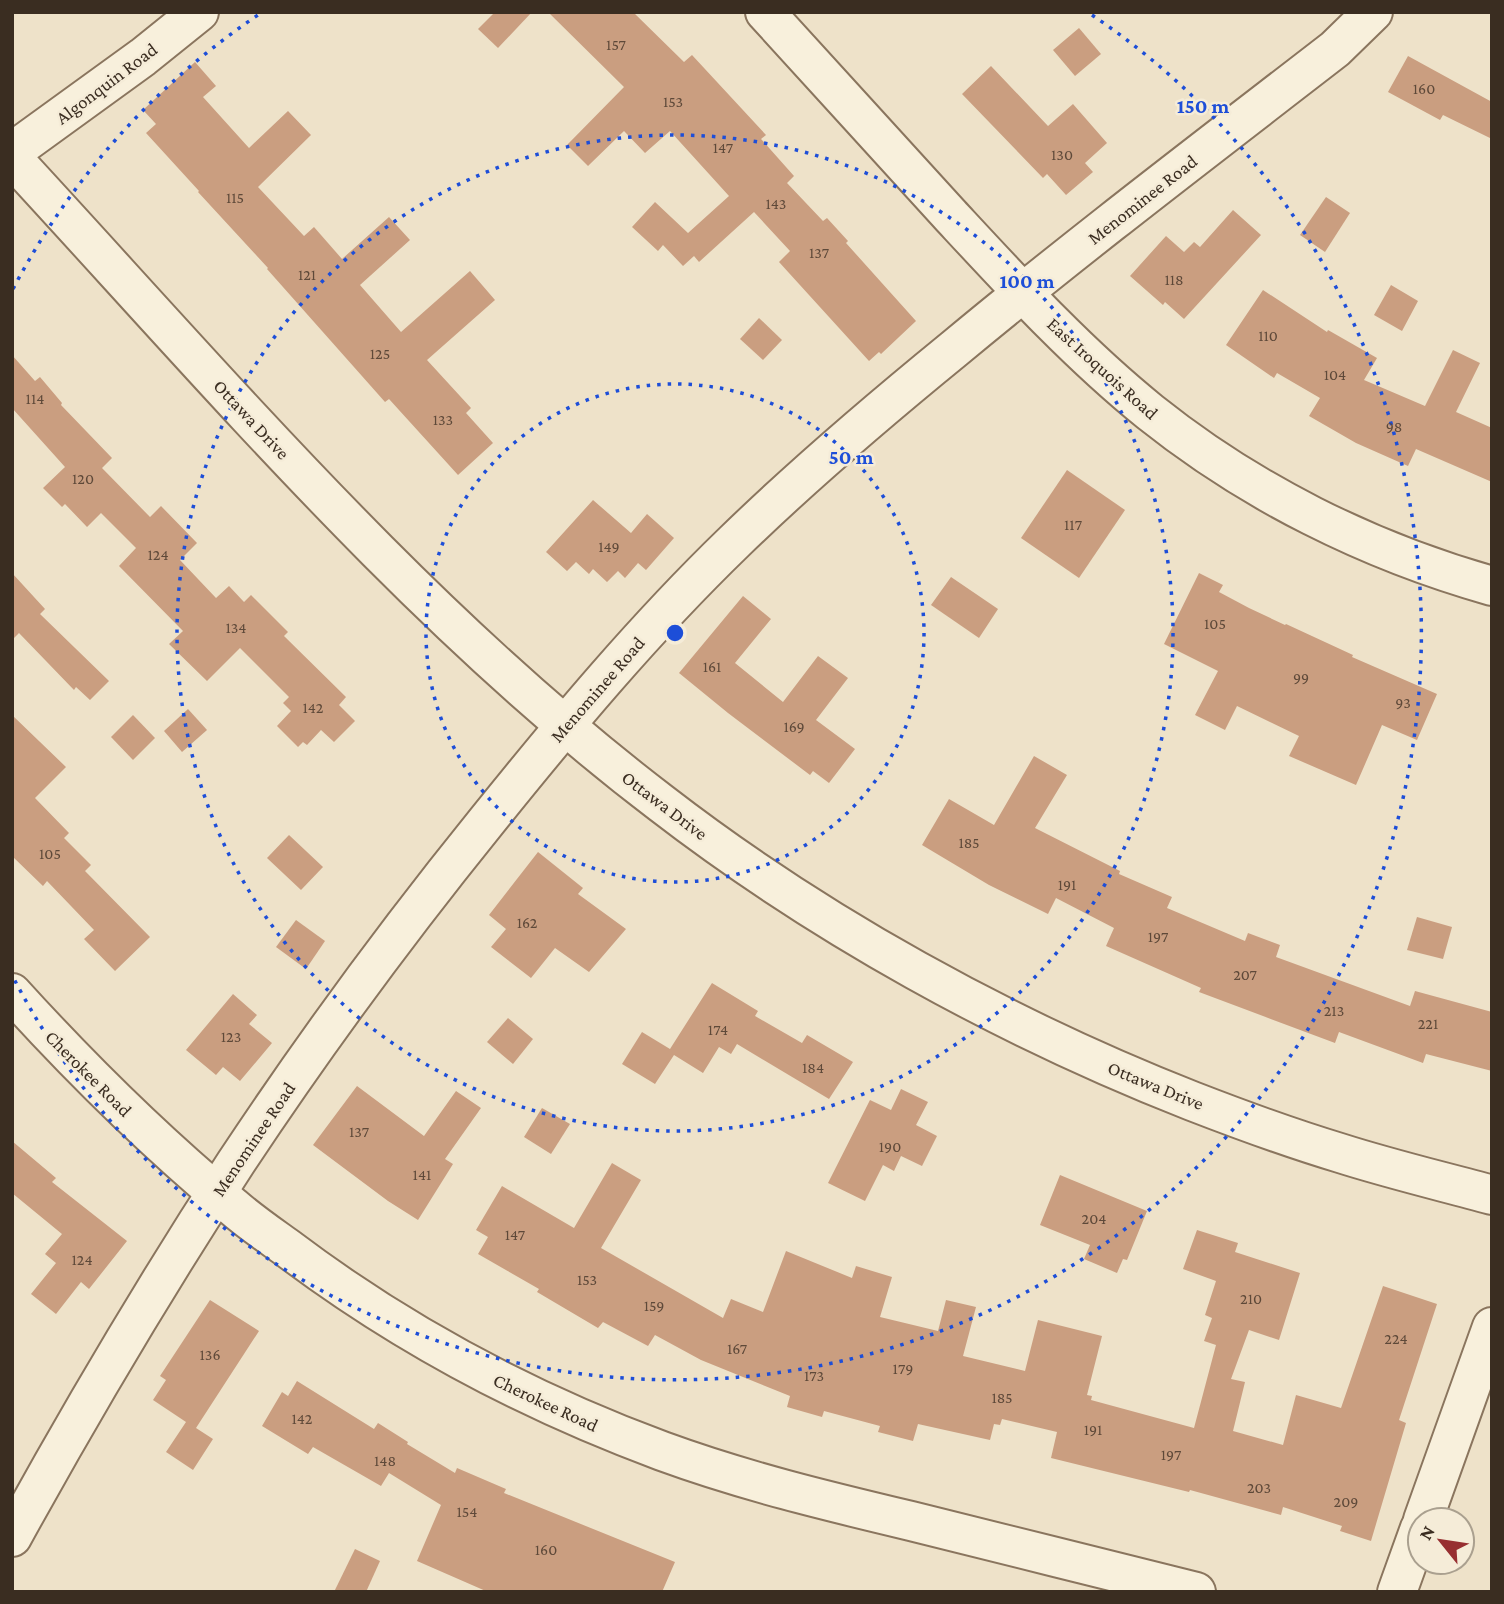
<svg xmlns="http://www.w3.org/2000/svg" width="1504" height="1604" viewBox="0 0 1504 1604" font-family="'Crimson Pro',serif">
<style>
.building{fill:#ca9e80}
.lines{fill:none;stroke-linecap:round;stroke-linejoin:round}
.minor-casing{stroke:#8a755e;stroke-width:42}
.minor{stroke:#f8f0dc;stroke-width:38}
.ring{fill:none;stroke:#1d4ed8;stroke-width:3.5;stroke-dasharray:3.5 7}
.labels{text-anchor:middle;stroke-width:5;stroke-linejoin:round;paint-order:stroke}
.number-label{font-size:16px;fill:#5e4939}
.street-label{font-size:19px;fill:#3a2d21;stroke:#f5ecd8}
.centre{fill:#1d4ed8;stroke:#f5ecd8;stroke-width:3.5}
.ring-label{font-size:21px;text-anchor:middle;font-weight:bold;fill:#1d4ed8;stroke:#f5ecd8;stroke-width:5;stroke-linejoin:round;paint-order:stroke}
</style>
<rect width="100%" height="100%" fill="#eee2c9"/>
<g class="building">
<path d="M495,12h37l-34,36 -20,-19z"/>
<path d="M548,12h85l51,50 8,-7 74,80 -5,4 33,37 -7,7 36,38 4,-3 21,23 -2,2 70,78 -35,33 -2,-2 -10,9 -90,-99 11,-11 -36,-39 -55,50 -5,-6 -11,10 -20,-21 -5,6 -26,-24 23,-25 33,31 41,-37 -59,-65 -25,22 -21,-22 -36,35 -21,-21 57,-58z"/>
<path d="M1079,28l22,26 -26,22 -22,-26z"/>
<path d="M1408,56l84,46v37l-49,-24 -3,5 -52,-28z"/>
<path d="M195,62l21,24 -13,11 46,51 39,-37 23,24 -53,52 46,49 10,-9 28,32 47,-42 21,23 -50,45 41,47 69,-61 25,29 -68,60 44,48 -5,5 27,30 -35,32 -69,-76 -4,3 -118,-133 1,-1 -70,-76 1,-1 -53,-58 10,-9 -13,-14z"/>
<path d="M991,66l57,60 25,-22 34,39 -22,20 8,9 -27,23 -19,-21 -4,4 -81,-84z"/>
<path d="M1326,197l24,16 -25,39 -25,-17z"/>
<path d="M1233,210l28,25 -77,84 -19,-17 -2,3 -33,-29 36,-40 18,16 10,-10 6,5z"/>
<path d="M1391,285l27,16 -16,30 -28,-16z"/>
<path d="M1263,290l64,42 1,-2 49,28 -13,22 61,26 28,-56 27,13 -24,49 36,16v54l-76,-33 -8,17 -52,-23 -47,-27 11,-18 -43,-25 -3,5 -48,-33z"/>
<path d="M759,318l23,22 -19,20 -23,-21z"/>
<path d="M12,355l23,26 5,-4 22,26 -1,2 51,53 -10,10 48,49 11,-11 36,37 -17,17 36,38 13,-12 15,16 7,-7 37,37 -4,4 62,61 -7,8 16,16 -21,21 -13,-12 -14,15 -4,-3 -5,5 -21,-21 14,-15 -8,-8 6,-6 -49,-49 -33,33 -38,-37 14,-13 -64,-65 17,-18 -35,-35 -14,14 -22,-23 -3,3 -19,-19 22,-21 -53,-59z"/>
<path d="M1067,470l58,40 -46,68 -58,-40z"/>
<path d="M593,500l38,33 16,-19 27,24 -28,32 -8,-7 -13,15 -7,-7 -11,11 -14,-13 -4,5 -13,-12 -9,9 -21,-19z"/>
<path d="M12,573l33,36 -5,5 69,67 -19,19 -14,-13 -2,3 -55,-57 -7,7z"/>
<path d="M1199,573l24,12 -4,7 30,16 36,17 1,-1 67,31 -1,2 85,37 -20,46 -35,-15 -26,60 -67,-29 10,-20 -62,-30 -12,24 -30,-15 23,-44 -54,-27z"/>
<path d="M951,577l47,32 -19,29 -48,-33z"/>
<path d="M743,596l28,23 -36,44 48,39 35,-46 30,22 -32,42 39,29 -26,34 -16,-12 -3,4 -82,-62 -49,-40z"/>
<path d="M188,709l19,21 -25,22 -18,-21z"/>
<path d="M12,715l54,52 -31,31 34,35 -5,5 27,27 -6,6 65,66 -35,34 -31,-32 10,-9 -47,-49 -4,5 -31,-30z"/>
<path d="M133,715l22,23 -22,22 -22,-23z"/>
<path d="M1034,756l33,19 -32,53 85,43 -1,3 53,23 -5,11 78,33 3,-8 32,12 -4,12 134,49 5,-15 77,21v59l-66,-17 -3,9 -84,-31 -4,11 -136,-51 2,-4 -95,-42 8,-18 -58,-30 -8,16 -59,-29 -67,-40 27,-46 45,26z"/>
<path d="M289,835l34,32 -22,23 -34,-32z"/>
<path d="M538,852l45,36 -5,6 48,35 -37,43 -34,-24 -24,30 -40,-31 15,-18 -17,-14z"/>
<path d="M1417,917l35,10 -9,32 -36,-9z"/>
<path d="M296,920l29,21 -19,28 -30,-22z"/>
<path d="M712,983l46,28 -3,5 47,27 5,-8 46,27 -24,37 -92,-55 -6,10 -12,-7 -16,26 -29,-18 -19,29 -33,-20 20,-32 28,17z"/>
<path d="M233,994l24,21 -8,9 23,19 -32,38 -17,-14 -7,8 -30,-25z"/>
<path d="M508,1018l25,21 -20,25 -26,-22z"/>
<path d="M357,1086l67,50 32,-45 25,17 -36,51 8,5 -35,56 -30,-19 -75,-56z"/>
<path d="M901,1089l27,13 -12,23 21,11 -15,30 -21,-10 -7,15 -11,-6 -18,36 -37,-18 42,-83 21,10z"/>
<path d="M542,1108l28,16 -19,30 -27,-17z"/>
<path d="M12,1141l44,37 -4,4 75,59 -38,48 -8,-7 -25,32 -25,-20 25,-31 -11,-9 17,-20 -50,-41z"/>
<path d="M612,1163l29,17 -40,68 122,70 8,-19 32,13 23,-61 66,27 4,-12 36,11 -12,40 58,14 8,-31 30,7 -13,49 62,15 13,-51 64,16 -15,59 5,1 -1,4 103,28 22,-83 -12,-4 8,-23 -7,-3 11,-34 -33,-12 14,-39 41,13 -3,9 65,21 -21,67 -30,-10 -18,49 14,3 -12,49 50,14 13,-50 45,13 42,-122 54,18 -38,116 7,3 -35,118 -31,-10 2,-5 -59,-19 -2,8 -91,-25 -1,2 -138,-34 6,-26 -55,-13 -2,6 -6,-1 -4,16 -72,-16 -5,17 -35,-9 2,-6 -56,-15 -2,6 -35,-10 3,-11 -89,-36 -46,-25 -7,11 -45,-24 -5,6 -61,-36 2,-3 -61,-35 10,-17 -12,-7 26,-44 72,42z"/>
<path d="M1060,1175l87,36 -20,49 -4,-1 -6,14 -33,-14 6,-14 -50,-20z"/>
<path d="M210,1300l49,31 -63,97 17,11 -20,31 -27,-18 20,-30 -33,-22 13,-20 -6,-4z"/>
<path d="M297,1381l77,48 4,-6 30,19 -1,2 48,29 2,-5 49,21 -2,4 171,69 -13,30h-174l-71,-31 24,-56 -52,-32 -8,13 -68,-39 -5,7 -46,-28 20,-34 6,4z"/>
<path d="M355,1549l25,12 -14,31h-32z"/>
</g>
<g class="lines">
<g class="minor-casing">
<g id="minor">
<path d="M765,12c62,68 123,135 185,203 64,69 127,138 200,197 100,80 218,139 342,174"/>
<path d="M12,152l131,-95 56,-45"/>
<path d="M12,158c207,224 406,460 649,645 158,122 345,225 531,298 49,19 98,37 148,52 50,16 101,28 152,42"/>
<path d="M12,993c69,76 141,147 220,213 17,15 36,28 54,41 115,87 241,154 376,204 82,30 165,50 249,70 95,24 190,47 285,71"/>
<path d="M1423,1520l69,-193"/>
<path d="M12,1537c70,-127 144,-252 223,-373 78,-118 162,-232 251,-342 78,-97 158,-193 248,-280 70,-68 144,-131 220,-193 124,-103 253,-201 381,-300l38,-37"/>
<path d="M1397,1592l23,-64"/>
</g>
</g>
<use href="#minor" class="minor"/>
</g>
<g class="ring">
<circle cx="675" cy="633" r="249"/>
<circle cx="675" cy="633" r="498"/>
<path d="M13 289A746 746 0 0 1 258 15M1092 15A746 746 0 1 1 13 977"/>
</g>
<g class="labels">
<g class="number-label">
<text x="616" y="50">157</text>
<text x="1424" y="94">160</text>
<text x="673" y="107">153</text>
<text x="723" y="153">147</text>
<text x="1062" y="160">130</text>
<text x="235" y="203">115</text>
<text x="776" y="209">143</text>
<text x="819" y="258">137</text>
<text x="307" y="280">121</text>
<text x="1174" y="285">118</text>
<text x="1268" y="341">110</text>
<text x="380" y="359">125</text>
<text x="1335" y="380">104</text>
<text x="35" y="404">114</text>
<text x="443" y="425">133</text>
<text x="1394" y="432">98</text>
<text x="83" y="484">120</text>
<text x="1073" y="530">117</text>
<text x="609" y="552">149</text>
<text x="158" y="560">124</text>
<text x="1215" y="629">105</text>
<text x="236" y="633">134</text>
<text x="712" y="672">161</text>
<text x="1301" y="683">99</text>
<text x="1403" y="708">93</text>
<text x="313" y="713">142</text>
<text x="794" y="732">169</text>
<text x="969" y="848">185</text>
<text x="50" y="859">105</text>
<text x="1067" y="890">191</text>
<text x="527" y="928">162</text>
<text x="1158" y="942">197</text>
<text x="1245" y="980">207</text>
<text x="1334" y="1016">213</text>
<text x="1428" y="1029">221</text>
<text x="718" y="1035">174</text>
<text x="231" y="1042">123</text>
<text x="813" y="1073">184</text>
<text x="359" y="1137">137</text>
<text x="890" y="1152">190</text>
<text x="422" y="1180">141</text>
<text x="1094" y="1224">204</text>
<text x="515" y="1240">147</text>
<text x="82" y="1265">124</text>
<text x="587" y="1285">153</text>
<text x="1251" y="1304">210</text>
<text x="654" y="1311">159</text>
<text x="1396" y="1344">224</text>
<text x="737" y="1354">167</text>
<text x="210" y="1360">136</text>
<text x="903" y="1374">179</text>
<text x="814" y="1381">173</text>
<text x="1002" y="1403">185</text>
<text x="302" y="1424">142</text>
<text x="1093" y="1435">191</text>
<text x="1171" y="1460">197</text>
<text x="385" y="1466">148</text>
<text x="1259" y="1493">203</text>
<text x="1346" y="1507">209</text>
<text x="467" y="1517">154</text>
<text x="546" y="1555">160</text>
</g>
<g class="street-label">
<text transform="translate(106 83) rotate(-37)" y="7">Algonquin Road</text>
<text transform="translate(1142 199) rotate(-38)" y="7">Menominee Road</text>
<text transform="translate(1103 368) rotate(42)" y="7">East Iroquois Road</text>
<text transform="translate(252 419) rotate(47)" y="7">Ottawa Drive</text>
<text transform="translate(597 689) rotate(-49)" y="7">Menominee Road</text>
<text transform="translate(665 805) rotate(37)" y="7">Ottawa Drive</text>
<text transform="translate(89 1073) rotate(45)" y="7">Cherokee Road</text>
<text transform="translate(1156 1085) rotate(22)" y="7">Ottawa Drive</text>
<text transform="translate(253 1139) rotate(-56)" y="7">Menominee Road</text>
<text transform="translate(546 1402) rotate(25)" y="7">Cherokee Road</text>
</g>
</g>
<circle cx="675" cy="633" r="10" class="centre"/>
<g class="ring-label">
<text x="1203" y="113">150 m</text>
<text x="1027" y="288">100 m</text>
<text x="851" y="464">50 m</text>
</g>
<rect width="1504" height="1604" fill="none" stroke="#3a2d21" stroke-width="28"/>
<g transform="translate(1441 1541) rotate(300)"><circle r="33" fill="#f5ecd8" stroke="#aaa08f" stroke-width="2"/>
<path d="M0-5L12 26L0 18L-12 26Z" fill="#972f31"/>
<text y="-10" font-size="19" font-weight="bold" text-anchor="middle" fill="#3a2d21">N</text>
</g>
</svg>
